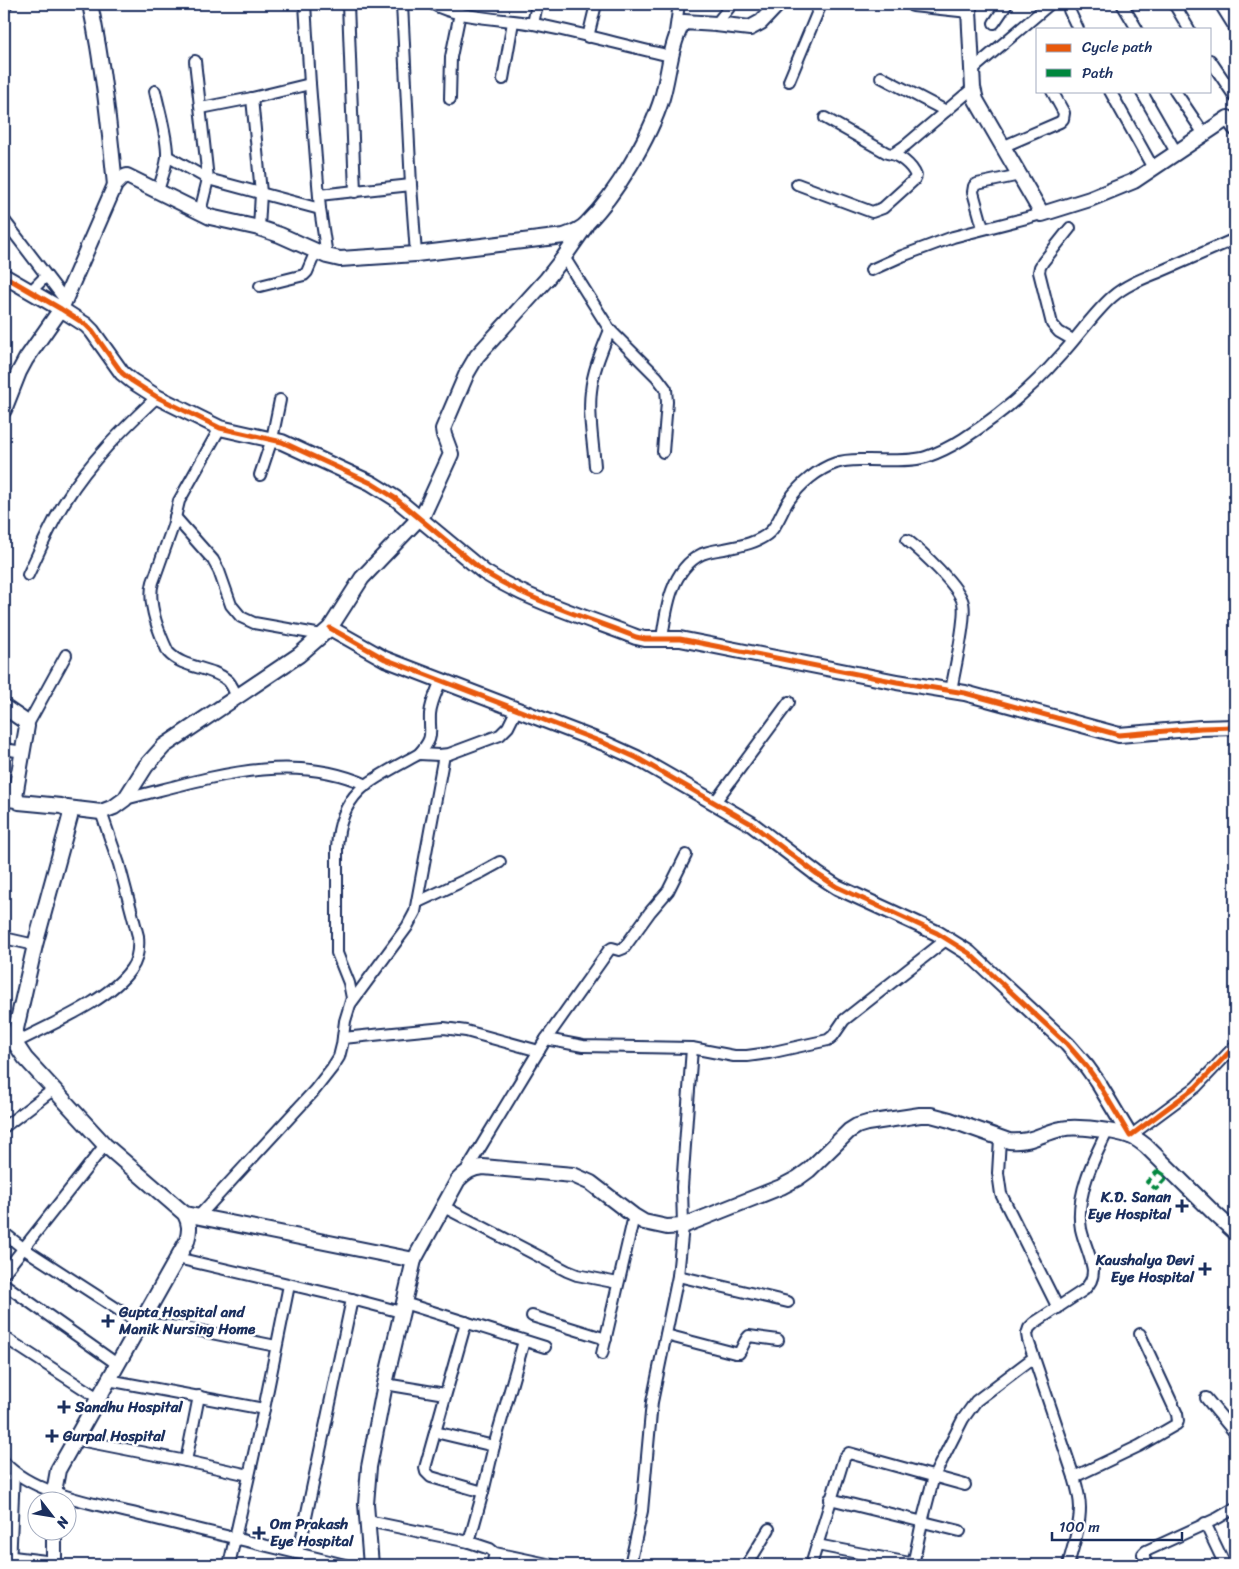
<svg xmlns="http://www.w3.org/2000/svg" width="1239" height="1569" viewBox="0 0 1239 1569" font-family="Sriracha,sans-serif">
<style>
.lines{fill:none;stroke-linecap:round;stroke-linejoin:round}
.street-casing{stroke:#1b2f5e;stroke-width:14}
.secondary-casing{stroke:#1b2f5e;stroke-width:18}
.street{stroke:#fff;stroke-width:10}
.secondary{stroke:#fff;stroke-width:14}
.quiet{stroke:#00873e;stroke-width:4;stroke-dasharray:8 4;stroke-linecap:butt}
.cycleway-casing{stroke:#fff;stroke-width:8}
.cycleway{stroke:#e8590c;stroke-width:5}
.poi-dot{fill:#1b2f5e;stroke:#fff;stroke-width:2}
.labels{text-anchor:middle;stroke-width:5;stroke-linejoin:round;paint-order:stroke}
.poi-label{font-size:15px;font-weight:bold;fill:#1b2f5e;stroke:#fff;text-anchor:start}
</style>
<rect width="100%" height="100%" fill="#fff"/>
<filter id="ink" filterUnits="userSpaceOnUse"><feTurbulence type="fractalNoise" baseFrequency=".02" numOctaves="2"/><feDisplacementMap in="SourceGraphic" scale="10" xChannelSelector="R" yChannelSelector="G"/><feConvolveMatrix kernelMatrix="1 2 1 2 8 2 1 2 1" color-interpolation-filters="sRGB"/></filter>
<g filter="url(#ink)">
<g class="lines">
<g class="street-casing">
<g id="street">
<path d="M305,4l5,80 10,125 7,47"/>
<path d="M348,4l7,188"/>
<path d="M402,4l9,181 5,69"/>
<path d="M433,4c23,14 73,15 101,20 46,9 92,22 137,32"/>
<path d="M1122,4l15,25"/>
<path d="M1174,4l15,25"/>
<path d="M1220,4l15,24"/>
<path d="M4,6l3,-2"/>
<path d="M1069,10l9,19"/>
<path d="M994,23l13,-19"/>
<path d="M533,24l4,-20"/>
<path d="M716,24l16,-20"/>
<path d="M675,32l4,-28"/>
<path d="M588,37l8,-33"/>
<path d="M1210,60l25,37"/>
<path d="M195,61l13,118 -8,33"/>
<path d="M972,70l78,-66"/>
<path d="M881,77l65,34"/>
<path d="M503,79l10,-57"/>
<path d="M789,81l32,-77"/>
<path d="M155,91c4,19 13,48 12,66 -1,12 -6,23 -9,34"/>
<path d="M1110,91l43,77"/>
<path d="M1141,91l35,61"/>
<path d="M1175,91l29,43"/>
<path d="M252,98l9,95 -2,35"/>
<path d="M450,99l1,-42 9,-44"/>
<path d="M201,108l51,-10 58,-14"/>
<path d="M1002,147l58,-25 3,-3 1,-6 -12,-22"/>
<path d="M893,154l13,-9 67,-57"/>
<path d="M167,156l41,23 112,30"/>
<path d="M797,184l75,28 11,-4 31,-28 2,-4c-4,-11 -18,-22 -29,-23l-62,-35"/>
<path d="M319,195l92,-10"/>
<path d="M4,220l61,80"/>
<path d="M983,228l-10,-36 1,-6 3,-2 43,-9"/>
<path d="M1070,228l-27,34 -3,5 -1,5 13,52 7,8 14,8"/>
<path d="M564,257l46,73 47,47 9,12 1,13 -4,50"/>
<path d="M871,270l31,-14 51,-19 89,-23"/>
<path d="M260,286l44,-11 3,-3 9,-21"/>
<path d="M31,291l15,-15"/>
<path d="M220,428l-41,73 -6,25 -20,56c-6,20 6,51 15,70 15,17 42,14 59,28 5,4 7,11 10,17"/>
<path d="M595,466c-2,-25 -7,-51 -4,-75 2,-21 11,-41 19,-61"/>
<path d="M260,475l12,-36 8,-39"/>
<path d="M175,517l38,43 6,11 12,34 10,12 13,6 68,12"/>
<path d="M907,540c14,11 52,46 56,63 4,15 -9,69 -12,88"/>
<path d="M28,575c12,-25 23,-52 38,-75 24,-39 57,-71 91,-103"/>
<path d="M662,639c4,-30 9,-70 40,-85 7,-3 15,-4 22,-5 16,-3 34,-6 46,-17 9,-9 12,-22 19,-32 11,-16 29,-31 47,-37 10,-4 22,-3 33,-3 16,0 42,2 57,-3 12,-4 26,-11 37,-18 34,-22 70,-52 97,-83 18,-19 33,-42 52,-59 16,-14 36,-20 54,-28 23,-10 46,-20 69,-30"/>
<path d="M27,726l39,-71"/>
<path d="M4,749l19,3"/>
<path d="M419,754l20,1 10,-1 51,-19 8,-8 9,-18"/>
<path d="M125,799c79,-19 163,-50 242,-14"/>
<path d="M4,801l15,1"/>
<path d="M715,802l74,-100"/>
<path d="M418,902l62,-29 20,-11"/>
<path d="M4,938l31,7"/>
<path d="M351,1003l56,-76 8,-15 29,-157"/>
<path d="M343,1038l101,-10 22,3 73,20"/>
<path d="M546,1039l37,7 109,2 42,8h13l22,-3 59,-13 5,-4 11,-16 103,-81"/>
<path d="M4,1046l11,-3c34,-18 95,-43 116,-74 7,-9 8,-21 7,-33l-19,-72 -18,-52"/>
<path d="M4,1127l50,-38"/>
<path d="M1130,1136l66,-49 39,-41"/>
<path d="M1000,1139l-2,34 3,21 57,114"/>
<path d="M466,1171l80,-132 63,-89 3,-2 7,2 5,-2 26,-36 18,-21 18,-36"/>
<path d="M444,1207l123,64 10,4 41,8"/>
<path d="M198,1217l116,-126 18,-23 7,-11 3,-12 3,-24 7,-23 -3,-15 -12,-30v-105c1,-20 7,-42 22,-57 13,-13 44,-28 60,-37 16,-18 10,-19 11,-40 1,-12 7,-23 11,-34"/>
<path d="M4,1233l19,15 116,75 42,4 95,19"/>
<path d="M177,1258l175,41 49,13"/>
<path d="M4,1273l101,-128"/>
<path d="M678,1276l110,26"/>
<path d="M4,1284l113,80"/>
<path d="M404,1303l141,44"/>
<path d="M532,1316l74,23"/>
<path d="M466,1322l-41,146 1,4 5,5 52,15"/>
<path d="M666,1335l69,18h4c4,-6 5,-12 10,-17l29,4"/>
<path d="M4,1337l94,61"/>
<path d="M602,1354l32,-138"/>
<path d="M108,1380l156,29"/>
<path d="M385,1384l60,10"/>
<path d="M1206,1398l29,35"/>
<path d="M435,1432l59,14"/>
<path d="M74,1439l112,22 63,14"/>
<path d="M186,1461l13,-65"/>
<path d="M4,1462c29,33 98,43 140,54 67,17 134,32 201,49"/>
<path d="M1074,1477l65,-31 38,-22 1,-3 -1,-7 -37,-80"/>
<path d="M830,1499l130,32"/>
<path d="M368,1521l101,21 21,7 5,4 57,12"/>
<path d="M1205,1523l20,42"/>
<path d="M469,1542l14,-50 11,-46 30,-105"/>
<path d="M817,1545l103,20"/>
<path d="M296,1553l5,-12 51,-242"/>
<path d="M5,1556l49,6"/>
<path d="M10,1565l4,-93"/>
<path d="M229,1565l35,-156 25,-124"/>
<path d="M492,1565l3,-12"/>
<path d="M630,1565l12,-54 10,-109 26,-126 5,-50 -1,-39 10,-139"/>
<path d="M747,1565l22,-36"/>
<path d="M811,1565l33,-107 5,-5 116,32"/>
<path d="M913,1565l9,-43 12,-46 29,-57 13,-18 57,-43"/>
<path d="M1068,1565c5,-18 12,-38 12,-57 0,-11 -3,-21 -6,-31l-46,-137 -1,-6 2,-6 5,-5 50,-33c6,-6 9,-11 9,-20 -2,-14 -9,-27 -12,-41 -6,-33 12,-69 26,-97"/>
<path d="M1147,1565l-4,-11 3,-3 72,-33 17,-10"/>
</g>
</g>
<g class="secondary-casing">
<g id="secondary">
<path d="M90,4c13,60 19,120 25,181"/>
<path d="M913,4l56,6 4,78 3,12 66,114 48,-15 44,-18 94,-63 7,10"/>
<path d="M4,276l57,33 25,16 6,6 30,42 10,8 25,16 63,31 62,14 89,41 24,15 89,74c46,29 101,45 152,65l9,2h35l217,43 68,11 154,42 82,-7 34,-1"/>
<path d="M4,410l15,-38 7,-13 35,-50 54,-124 7,-7 5,-2 83,41 49,11 21,7 47,21 13,3 76,-5 148,-18c8,-3 17,-6 23,-13 29,-29 63,-86 75,-125 7,-24 8,-51 20,-74l2,-2 32,2 34,4 11,-6 17,-18"/>
<path d="M330,628l55,31 219,84 33,15 113,65 67,51 20,13 100,46 32,20 98,91 20,23 10,14 33,55"/>
<path d="M4,707l19,13 4,6 -12,70 1,3 3,3 42,4c6,2 9,4 9,11l-35,128 -19,84 -1,14 10,15 80,87 80,69c5,10 5,16 2,27l-129,229 -4,22v10"/>
<path d="M67,808l34,4 13,-5 11,-8 21,-33 18,-20 135,-91 23,-20 8,-7 32,-50 62,-65 27,-59 -7,-19 -1,-6 24,-56 10,-17 69,-76 18,-23 21,-30"/>
<path d="M185,1214l229,46 -29,124 -16,83 -3,37 5,61"/>
<path d="M414,1260l44,-80c8,-8 13,-12 25,-13l90,8 18,8 43,33 10,6 23,5 16,-1 98,-39 17,-9 11,-8 40,-39 8,-5 10,-3 53,-8h11l19,5 59,21c22,2 31,-7 52,-12 15,-4 54,2 69,7 6,2 11,6 16,10l68,67 21,19"/>
<path d="M54,1532v33"/>
</g>
</g>
<use href="#street" class="street"/>
<use href="#secondary" class="secondary"/>
<path class="quiet" d="M1158,1171l9,6 -11,12 -9,-7z"/>
<g class="cycleway-casing">
<g id="cycleway">
<path d="M4,276l57,33 25,16 6,6 30,42 10,8 25,16 63,31 62,14 89,41 24,15 89,74c46,29 101,45 152,65l9,2h35l217,43 68,11 154,42 82,-7 34,-1"/>
<path d="M330,628l55,31 219,84 33,15 113,65 67,51 20,13 100,46 32,20 98,91 20,23 10,14 33,55 66,-49 39,-41"/>
</g>
</g>
<use href="#cycleway" class="cycleway"/>
</g>
</g>
<g class="poi-dot">
<path d="M1179.5 1198.5h5v5h5v5h-5v5h-5v-5h-5v-5h5z"/>
<path d="M1202.5 1261.5h5v5h5v5h-5v5h-5v-5h-5v-5h5z"/>
<path d="M105.5 1313.5h5v5h5v5h-5v5h-5v-5h-5v-5h5z"/>
<path d="M61.5 1399.5h5v5h5v5h-5v5h-5v-5h-5v-5h5z"/>
<path d="M49.5 1428.5h5v5h5v5h-5v5h-5v-5h-5v-5h5z"/>
<path d="M256.5 1525.5h5v5h5v5h-5v5h-5v-5h-5v-5h5z"/>
</g>
<g class="labels">
<g class="poi-label">
<text x="1171" y="1202" text-anchor="end">K.D. Sanan<tspan x="1171" dy="17">Eye Hospital</tspan></text>
<text x="1194" y="1265" text-anchor="end">Kaushalya Devi<tspan x="1194" dy="17">Eye Hospital</tspan></text>
<text x="119" y="1317">Gupta Hospital and<tspan x="119" dy="17">Manik Nursing Home</tspan></text>
<text x="75" y="1412">Sandhu Hospital</text>
<text x="63" y="1441">Gurpal Hospital</text>
<text x="270" y="1529">Om Prakash<tspan x="270" dy="17">Eye Hospital</tspan></text>
</g>
</g>
<rect width="1239" height="1569" fill="none" stroke="#fff" stroke-width="20"/>
<rect x="10" y="10" width="1219" height="1549" fill="none" stroke="#1b2f5e" stroke-width="2" filter="url(#ink)"/>
<rect x="1036" y="28" width="175" height="65" fill="#ffffff" stroke="#a4acbf"/>
<rect x="1046" y="44" width="25" height="8" fill="#e8590c" stroke="#a4acbf"/>
<text x="1082" y="52" font-size="15" fill="#1b2f5e">Cycle path</text>
<rect x="1046" y="69" width="25" height="8" fill="#00873e" stroke="#a4acbf"/>
<text x="1082" y="78" font-size="15" fill="#1b2f5e">Path</text>
<g transform="translate(52 1516) rotate(121)"><circle r="24" fill="#ffffff" stroke="#a4acbf"/>
<path d="M0-4L9 19L0 12L-9 19Z" fill="#1b2f5e"/>
<text y="-8" font-size="14" font-weight="bold" text-anchor="middle" fill="#1b2f5e">N</text>
</g>
<path d="M1052 1532v8h130v-8" fill="none" stroke="#1b2f5e" stroke-width="2.5"/>
<text x="1059" y="1532" font-size="15" fill="#1b2f5e" stroke="#ffffff" stroke-width="4" paint-order="stroke">100 m</text>
</svg>
